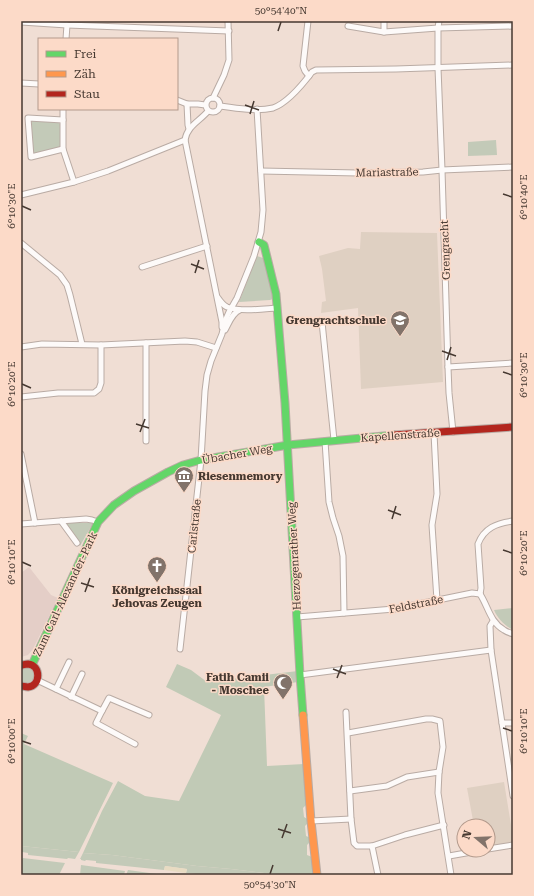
<svg xmlns="http://www.w3.org/2000/svg" width="534" height="896" viewBox="0 0 534 896" font-family="'Roboto Serif',serif">
<style>
.industrial{fill:#e4cec7}
.education{fill:#dfd0c2}
.green{fill:#c3cab8}
.forest{fill:#c1cab6}
.sand{fill:#e8dbc2}
.lines{fill:none;stroke-linecap:round;stroke-linejoin:round}
.street-casing{stroke:#b9aba4;stroke-width:7}
.fast-casing{stroke:#b9aba4;stroke-width:9}
.slow-casing{stroke:#b9aba4;stroke-width:9}
.jam-casing{stroke:#b9aba4;stroke-width:9}
.street{stroke:#fdfaf9;stroke-width:5}
.fast{stroke:#63d668;stroke-width:7}
.slow{stroke:#ff974d;stroke-width:7}
.jam{stroke:#b3261e;stroke-width:7}
.ticks{fill:none;stroke:#463931;stroke-width:1.5}
.labels{text-anchor:middle;stroke-width:3;stroke-linejoin:round;paint-order:stroke}
.street-label{font-size:11px;fill:#463931;stroke:#fcdac8}
.poi-label{font-size:11px;font-weight:bold;fill:#463931;stroke:#fcdac8;text-anchor:end}
.neatline{fill:none;stroke:#463931;stroke-width:1.5}
.ticks-label{font-size:10px;text-anchor:middle;fill:#463931}
</style>
<rect width="100%" height="100%" fill="#f0ded4"/>
<path class="industrial" d="M29,567l22,28 7,3 -25,51 -5,6 -7,2v-84z"/>
<g class="education">
<path d="M361,232l76,1 6,149 -82,7 -3,-81 -37,5 1,-11 4,-1 -4,-32 -3,-13 29,-8 12,1z"/>
<path d="M504,782l9,55v6l-19,3 -3,-17 -3,1v-4h-14l-7,-38z"/>
</g>
<g class="green">
<path d="M32,121l25,1 3,2 1,23 -28,7 -3,-28z"/>
<path d="M496,140l1,15 -29,1v-14z"/>
<path d="M257,256l6,2 2,4 8,37 -3,1 -31,2z"/>
<path d="M64,523h29l-13,23z"/>
<path d="M513,608v22c-9,-5 -15,-11 -19,-20z"/>
<path d="M22,667l8,1c8,8 2,18 -9,14v-14z"/>
<path d="M21,846l58,6 -4,7 -7,-1 -1,1 -39,-4v-2l-6,-1 -1,2z"/>
<path d="M83,853l29,2 85,11 34,3 50,6h-75l-20,-2 1,-4 -22,-3 -1,4 -68,-7v-2l-10,-1 -1,1 -4,-1v-1h-1z"/>
<path d="M23,858l42,5 -6,12h-38v-13z"/>
<path d="M81,865l44,6 -1,4h-44z"/>
<path d="M128,870l36,5h1h-39z"/>
</g>
<g class="forest">
<path d="M177,664l14,6 16,12 91,-11v11l-34,5 3,79 37,-2 3,40 -4,4 1,9 5,3v2l-4,4 1,10 5,2v3l-4,4v10l5,2 3,18h-34l-50,-6 -34,-3 -85,-11 -29,-2 19,-42 16,-30 27,15 34,5 42,-86 -55,-28z"/>
<path d="M21,733l7,3 -4,8 89,39 -34,69 -58,-6z"/>
</g>
<path class="sand" d="M165,866l22,3 -1,4 -22,-3z"/>
<g class="lines">
<g class="street-casing">
<g id="street">
<path d="M308,21l-5,45 2,5 4,5"/>
<path d="M439,21l-1,7v40l4,102 6,197 1,26 4,39"/>
<path d="M21,22l46,3 162,6"/>
<path d="M348,26l36,6 54,-4 75,-2"/>
<path d="M384,32v-11"/>
<path d="M66,39l1,-14"/>
<path d="M21,83l18,1"/>
<circle cx="213" cy="105" r="7"/>
<path d="M213,98l11,-23 5,-15 -1,-39"/>
<path d="M177,100l10,4h11l7,1"/>
<path d="M187,104l1,21 1,4"/>
<path d="M220,106c17,2 36,6 53,2 14,-5 30,-24 39,-36l4,-2 80,-1 117,-4"/>
<path d="M63,109v40l11,33"/>
<path d="M208,111c-8,10 -21,15 -23,29l37,182v5"/>
<path d="M63,120l-35,-2 3,39 32,-8"/>
<path d="M261,171l97,2 65,-1 19,-2 71,-3"/>
<path d="M21,195l53,-13 34,-11 77,-31"/>
<path d="M21,243l39,32 7,10 3,10 12,49"/>
<path d="M142,267l65,-21"/>
<path d="M218,298c2,3 5,7 9,9 14,5 35,2 50,1"/>
<path d="M322,322l12,118"/>
<path d="M225,330c4,-7 7,-17 15,-20"/>
<path d="M21,347l21,-3 59,1 84,-4 12,1 19,6"/>
<path d="M448,367l65,-4"/>
<path d="M21,397l37,-4h36l5,-4 2,-6v-38"/>
<path d="M434,433l3,61 -5,31 5,75"/>
<path d="M146,441v-98"/>
<path d="M325,441l4,61 4,16 6,18 4,20 1,57"/>
<path d="M21,454l14,69"/>
<path d="M61,521l16,22"/>
<path d="M21,524l65,-5 6,1 6,2"/>
<path d="M480,594l1,-6 -3,-44c6,-16 19,-21 35,-23"/>
<path d="M480,594c8,12 10,28 24,36 3,2 6,3 9,4"/>
<path d="M297,617l97,-8 78,-16 8,1"/>
<path d="M493,621l-3,5 1,24 11,73"/>
<path d="M180,649l21,-189 4,-69 2,-16 4,-14 11,-27 3,-13 4,-9 8,-14 17,-42 7,-24 2,-22 -6,-101"/>
<path d="M300,675l191,-25"/>
<path d="M37,680l65,31"/>
<path d="M56,689l13,-27"/>
<path d="M71,697l11,-23"/>
<path d="M346,712l5,107 3,24 3,3h15l33,-11 39,-10"/>
<path d="M513,723h-11l11,73"/>
<path d="M348,733l78,-14h6l8,2 3,26 -4,25 -1,21 13,82"/>
<path d="M135,744l-39,-21 6,-12 7,-13 40,17"/>
<path d="M350,791l37,-5 20,-9 32,-5"/>
<path d="M311,821l40,-2"/>
<path d="M372,846l6,29"/>
<path d="M488,849l25,-4"/>
<path d="M449,856l34,-6"/>
</g>
</g>
<g class="fast-casing">
<g id="fast">
<path d="M259,242l5,3 12,49 9,109 15,272 3,40"/>
<path d="M32,665l66,-143 16,-17 20,-14 34,-19 15,-7 18,-5 87,-15 106,-10"/>
</g>
</g>
<g class="slow-casing">
<path id="slow" d="M303,715l8,106 6,54"/>
</g>
<g class="jam-casing">
<g id="jam">
<path d="M394,435l119,-8"/>
<path d="M21,665c2,0 4,-1 7,-1 13,1 13,22 0,23 -3,0 -5,-1 -7,-1"/>
</g>
</g>
<use href="#street" class="street"/>
<use href="#fast" class="fast"/>
<use href="#slow" class="slow"/>
<use href="#jam" class="jam"/>
</g>
<path class="ticks" d="M278,31l3,-9M245,105l14,5M250,114l4,-13M503,194l9,3M22,206l9,4M191,264l13,5M195,273l4,-13M442,351l14,5M447,360l4,-13M503,372l9,3M22,384l9,4M136,424l13,4M140,432l5,-13M388,510l13,5M392,519l4,-13M503,550l9,3M22,562l9,4M81,583l13,4M85,592l5,-14M333,669l13,5M337,678l5,-13M503,728l9,3M22,741l9,3M278,829l13,4M282,838l5,-14M270,874l3,-9"/>
<defs>
<g id="school-pin" transform="scale(1)"><path d="M0 17L-7.5 6A9.5 9.5 0 1 1 7.5 6Z" fill="#82736a" stroke="#fcdac8"/><path d="M0-5L7-2L0 1L-7-2ZM-4 1L0 2.5L4 1V4Q0 6-4 4Z" fill="#fff"/></g>
<g id="museum-pin" transform="scale(1)"><path d="M0 17L-7.5 6A9.5 9.5 0 1 1 7.5 6Z" fill="#82736a" stroke="#fcdac8"/><path d="M0-6L6-3V-2H-6V-3ZM-5-1h2V3h-2ZM-1-1h2V3h-2ZM3-1h2V3H3ZM-6 4H6V6H-6Z" fill="#fff"/></g>
<g id="church-pin" transform="scale(1)"><path d="M0 17L-7.5 6A9.5 9.5 0 1 1 7.5 6Z" fill="#82736a" stroke="#fcdac8"/><path d="M-1.2-6h2.4v3.5h3.3v2.4h-3.3V6h-2.4V-.1h-3.3v-2.4h3.3Z" fill="#fff"/></g>
<g id="mosque-pin" transform="scale(1)"><path d="M0 17L-7.5 6A9.5 9.5 0 1 1 7.5 6Z" fill="#82736a" stroke="#fcdac8"/><path d="M3.5-4.9A6 6 0 1 0 3.5 4.9A5 5 0 1 1 3.5-4.9Z" fill="#fff"/></g>
</defs>
<g fill-rule="evenodd">
<use href="#school-pin" x="400" y="320"/>
<use href="#museum-pin" x="184" y="476"/>
<use href="#church-pin" x="157" y="566"/>
<use href="#mosque-pin" x="283" y="683"/>
</g>
<g class="labels">
<g class="street-label">
<text transform="translate(387 172) rotate(-1)" y="4">Mariastraße</text>
<text transform="translate(445 250) rotate(-92)" y="4">Grengracht</text>
<text transform="translate(400 435) rotate(-4)" y="4">Kapellenstraße</text>
<text transform="translate(237 454) rotate(-10)" y="4">Übacher Weg</text>
<text transform="translate(194 526) rotate(-84)" y="4">Carlstraße</text>
<text transform="translate(294 556) rotate(-93)" y="4">Herzogenrather Weg</text>
<text transform="translate(65 594) rotate(-65)" y="4">Zum Carl-Alexander-Park</text>
<text transform="translate(416 604) rotate(-11)" y="4">Feldstraße</text>
</g>
<g class="poi-label">
<text x="386" y="324">Grengrachtschule</text>
<text x="198" y="480" text-anchor="start">Riesenmemory</text>
<text x="157" y="594" text-anchor="middle">Königreichssaal<tspan x="157" dy="13">Jehovas Zeugen</tspan></text>
<text x="269" y="681">Fatih Camii<tspan x="269" dy="13">- Moschee</tspan></text>
</g>
</g>
<rect width="534" height="896" fill="none" stroke="#fcdac8" stroke-width="44"/>
<rect x="38" y="38" width="140" height="72" fill="#fcdac8" stroke="#b39a8c"/>
<rect x="46" y="51" width="20" height="6" fill="#63d668" stroke="#b39a8c"/>
<text x="74" y="58" font-size="12" fill="#463931">Frei</text>
<rect x="46" y="71" width="20" height="6" fill="#ff974d" stroke="#b39a8c"/>
<text x="74" y="78" font-size="12" fill="#463931">Zäh</text>
<rect x="46" y="91" width="20" height="6" fill="#b3261e" stroke="#b39a8c"/>
<text x="74" y="98" font-size="12" fill="#463931">Stau</text>
<g transform="translate(476 838) rotate(289)"><circle r="19" fill="#fcdac8" stroke="#b39a8c"/>
<path d="M0-3L7 15L0 10L-7 15Z" fill="#82736a"/>
<text y="-6" font-size="11" font-weight="bold" text-anchor="middle" fill="#463931">N</text>
</g>
<rect x="22" y="22" width="490" height="852" class="neatline"/>
<g class="ticks-label">
<text x="281" y="14">50°54'40"N</text>
<text transform="translate(523 197) rotate(-90)" y="4">6°10'40"E</text>
<text transform="translate(11 206) rotate(-90)" y="4">6°10'30"E</text>
<text transform="translate(523 375) rotate(-90)" y="4">6°10'30"E</text>
<text transform="translate(11 384) rotate(-90)" y="4">6°10'20"E</text>
<text transform="translate(523 553) rotate(-90)" y="4">6°10'20"E</text>
<text transform="translate(11 562) rotate(-90)" y="4">6°10'10"E</text>
<text transform="translate(523 731) rotate(-90)" y="4">6°10'10"E</text>
<text transform="translate(11 741) rotate(-90)" y="4">6°10'00"E</text>
<text x="270" y="888">50°54'30"N</text>
</g>
</svg>
